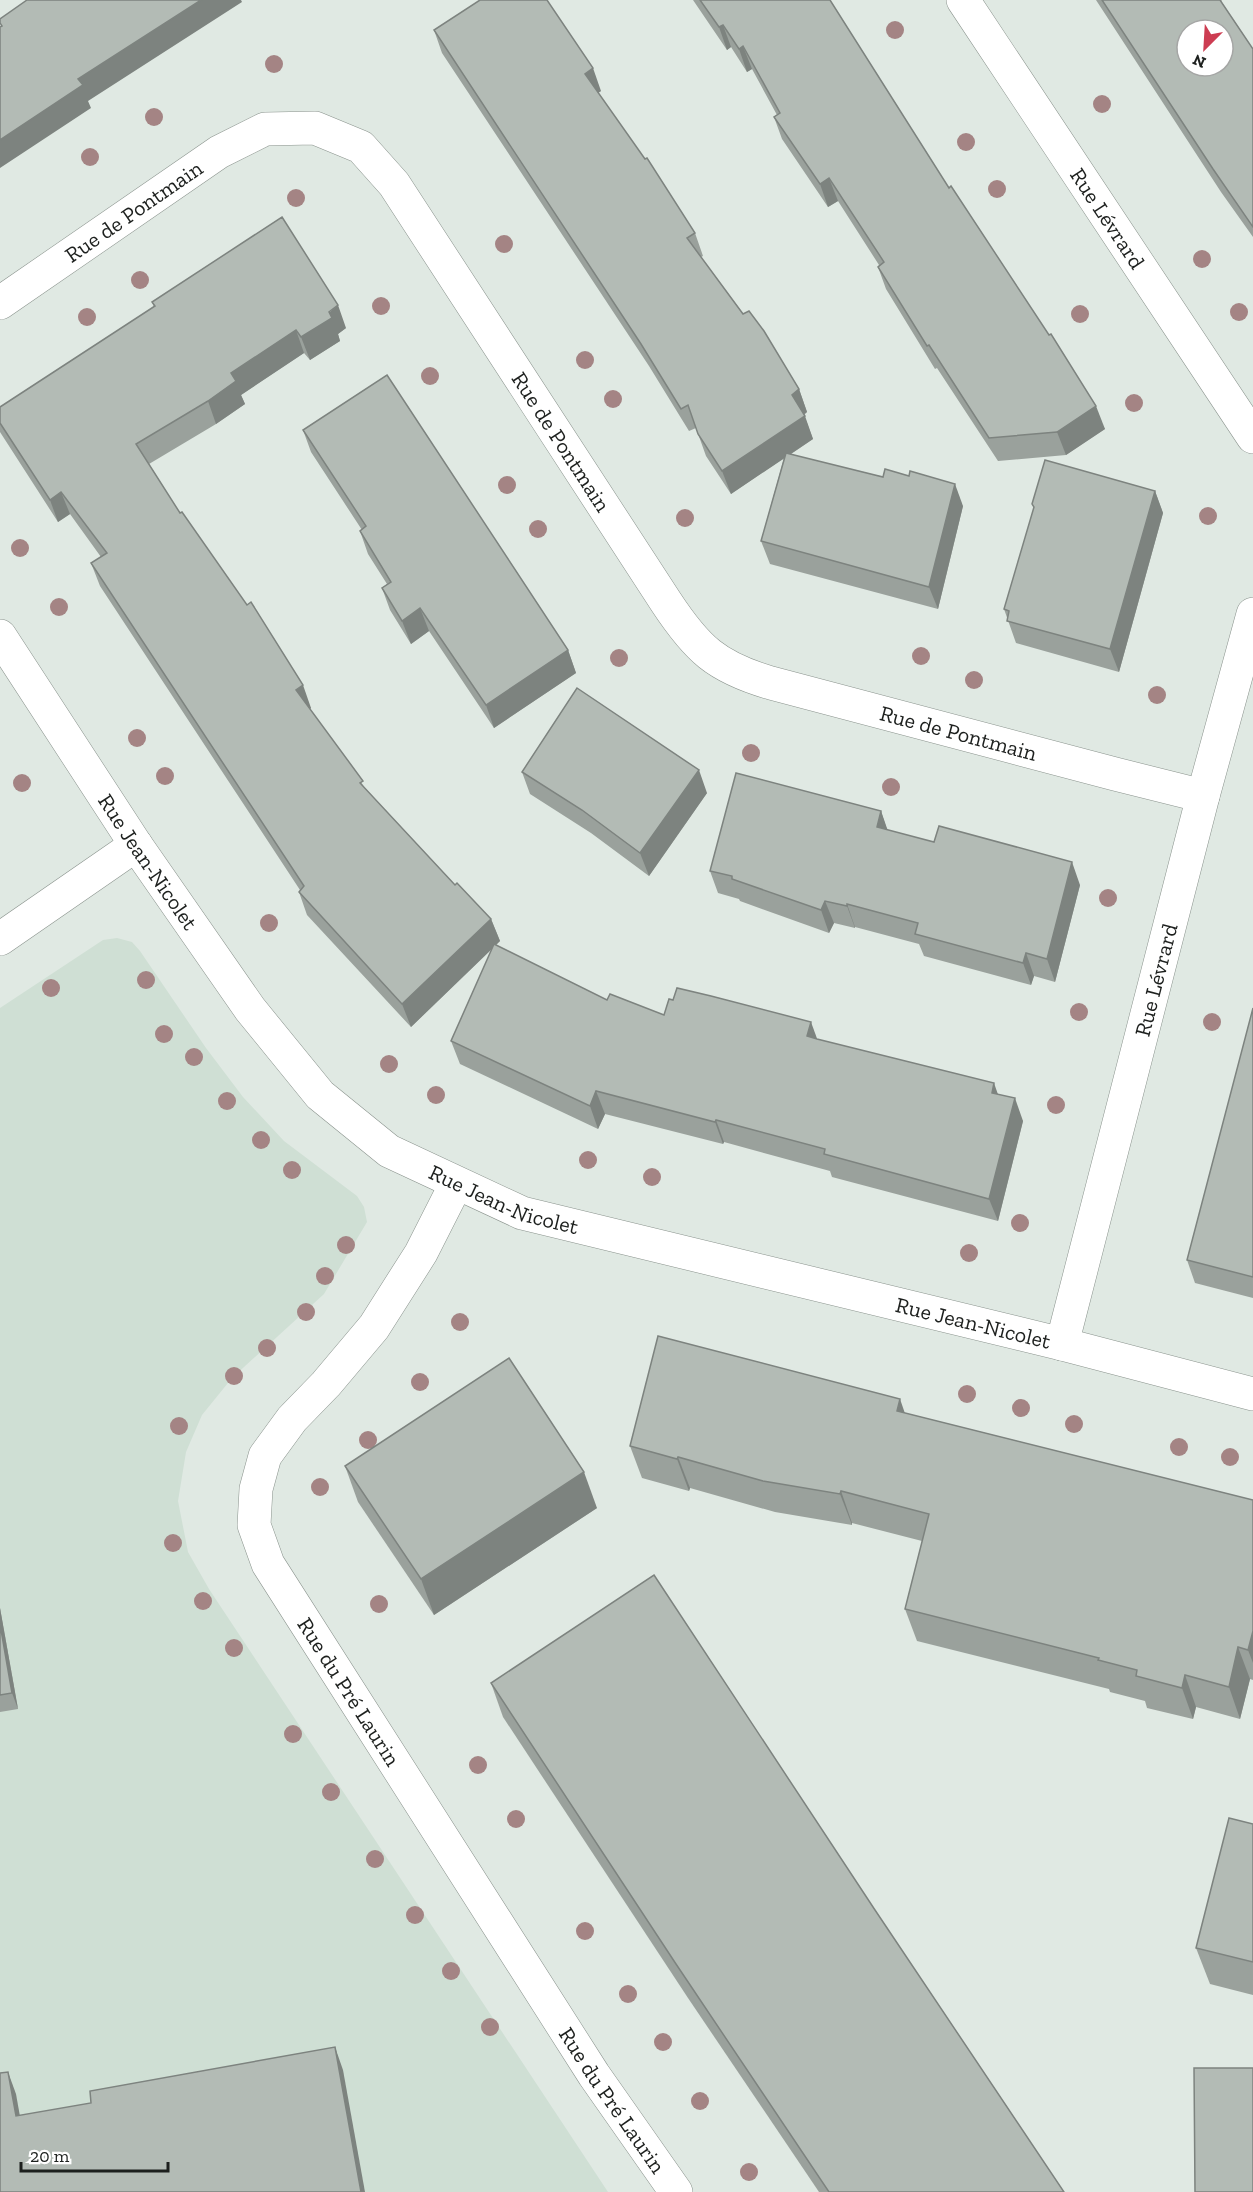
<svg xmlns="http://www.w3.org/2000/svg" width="1253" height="2192" viewBox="0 0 1253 2192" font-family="'Zilla Slab',serif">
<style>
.built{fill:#cfdfd4}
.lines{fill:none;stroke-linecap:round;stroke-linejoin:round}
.minor-casing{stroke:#8a938d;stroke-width:34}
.minor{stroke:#fff;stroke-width:33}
.tree{fill:#a48484}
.wall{fill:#9aa19c}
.shaded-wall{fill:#7d837f}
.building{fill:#b3bbb5;stroke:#7d837f;stroke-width:1.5;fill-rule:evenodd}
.labels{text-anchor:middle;stroke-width:4.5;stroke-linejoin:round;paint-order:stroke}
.street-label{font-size:22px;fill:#1d201e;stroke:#fff}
</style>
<rect width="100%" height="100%" fill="#e0e9e3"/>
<path class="built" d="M117,938l15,4 8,9 66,97 37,49 41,44 73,55 7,11 3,15 -43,72 -92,84 -30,37 -16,37 -8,49 10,51 21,37 399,603h-608v-1184l103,-68z"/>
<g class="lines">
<g class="minor-casing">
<g id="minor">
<path id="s1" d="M963,0l290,437"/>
<path id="s2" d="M0,303l219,-151 46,-23 50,-1 46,19 33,37 272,418c31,47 50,65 105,81l344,91 88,22"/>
<path id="s3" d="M0,636l136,209 114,164 70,86 69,56 133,62 540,131 191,50"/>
<path d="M0,939l136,-94"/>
<path id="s4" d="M456,1184l-35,69 -47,74 -48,57 -34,35 -27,37 -9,33 -2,36 14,39 326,511 82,117"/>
<path id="s5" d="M1062,1344l141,-548 50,-182"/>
</g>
</g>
<use href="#minor" class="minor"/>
</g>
<g class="tree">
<circle cx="895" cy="30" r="9"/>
<circle cx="274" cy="64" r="9"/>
<circle cx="1102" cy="104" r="9"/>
<circle cx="154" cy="117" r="9"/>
<circle cx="966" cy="142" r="9"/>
<circle cx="90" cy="157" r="9"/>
<circle cx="997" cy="189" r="9"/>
<circle cx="296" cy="198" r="9"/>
<circle cx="504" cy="244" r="9"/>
<circle cx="1202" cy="259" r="9"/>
<circle cx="140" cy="280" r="9"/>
<circle cx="381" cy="306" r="9"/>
<circle cx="1239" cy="312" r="9"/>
<circle cx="1080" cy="314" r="9"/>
<circle cx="87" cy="317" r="9"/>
<circle cx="585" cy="360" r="9"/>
<circle cx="430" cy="376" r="9"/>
<circle cx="613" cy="399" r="9"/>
<circle cx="1134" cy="403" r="9"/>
<circle cx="507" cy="485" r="9"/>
<circle cx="1208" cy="516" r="9"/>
<circle cx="685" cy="518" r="9"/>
<circle cx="538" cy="529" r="9"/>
<circle cx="20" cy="548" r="9"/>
<circle cx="59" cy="607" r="9"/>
<circle cx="921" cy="656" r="9"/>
<circle cx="619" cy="658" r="9"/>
<circle cx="974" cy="680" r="9"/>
<circle cx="1157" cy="695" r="9"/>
<circle cx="137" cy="738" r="9"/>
<circle cx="751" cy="753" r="9"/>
<circle cx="165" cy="776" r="9"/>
<circle cx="22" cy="783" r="9"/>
<circle cx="891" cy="787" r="9"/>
<circle cx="1108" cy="898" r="9"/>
<circle cx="269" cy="923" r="9"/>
<circle cx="146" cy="980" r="9"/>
<circle cx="51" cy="988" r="9"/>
<circle cx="1079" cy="1012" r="9"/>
<circle cx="1212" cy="1022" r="9"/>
<circle cx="164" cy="1034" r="9"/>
<circle cx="194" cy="1057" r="9"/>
<circle cx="389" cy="1064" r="9"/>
<circle cx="436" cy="1095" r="9"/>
<circle cx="227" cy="1101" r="9"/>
<circle cx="1056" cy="1105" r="9"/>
<circle cx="261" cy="1140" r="9"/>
<circle cx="588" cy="1160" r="9"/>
<circle cx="292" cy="1170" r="9"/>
<circle cx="652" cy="1177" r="9"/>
<circle cx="1020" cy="1223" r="9"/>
<circle cx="346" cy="1245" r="9"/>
<circle cx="969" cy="1253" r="9"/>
<circle cx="325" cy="1276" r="9"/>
<circle cx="306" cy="1312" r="9"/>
<circle cx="460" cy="1322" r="9"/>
<circle cx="267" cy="1348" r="9"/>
<circle cx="234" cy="1376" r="9"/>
<circle cx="420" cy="1382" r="9"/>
<circle cx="967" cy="1394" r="9"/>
<circle cx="1021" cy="1408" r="9"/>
<circle cx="1074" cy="1424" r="9"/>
<circle cx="179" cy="1426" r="9"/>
<circle cx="368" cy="1440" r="9"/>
<circle cx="1179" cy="1447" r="9"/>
<circle cx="1230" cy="1457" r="9"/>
<circle cx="320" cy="1487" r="9"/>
<circle cx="173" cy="1543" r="9"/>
<circle cx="203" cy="1601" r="9"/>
<circle cx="379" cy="1604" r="9"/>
<circle cx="234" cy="1648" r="9"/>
<circle cx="293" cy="1734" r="9"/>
<circle cx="478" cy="1765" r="9"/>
<circle cx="331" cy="1792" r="9"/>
<circle cx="516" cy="1819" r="9"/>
<circle cx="375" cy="1859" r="9"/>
<circle cx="415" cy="1915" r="9"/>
<circle cx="585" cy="1931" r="9"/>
<circle cx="451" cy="1971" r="9"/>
<circle cx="628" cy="1994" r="9"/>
<circle cx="490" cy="2027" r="9"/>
<circle cx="663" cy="2042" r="9"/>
<circle cx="700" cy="2101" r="9"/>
<circle cx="749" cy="2172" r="9"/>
</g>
<g class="wall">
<path d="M693,0h137l119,188 156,241 -39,26 -68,6 -61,-93 -2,1 -49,-80 -8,-22 1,-2 -41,-64 -10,6 -46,-68 -8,-22 3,-2 -25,-46 -5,3 -16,-25 -4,3z"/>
<path d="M1096,0h126l-1,1 32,48v188l-32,-45z"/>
<path d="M434,30l167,61 -3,2 97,140 8,23 -2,1 98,132 8,23 -3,3 9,24 -22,15 172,52 -25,103 -168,-45 -9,-23 23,-83 -53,36 -25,-38 -10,-28 -7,3 -40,-65 -207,-313z"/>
<path d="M152,302l194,26 -8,6 2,7 -30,19 -6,-7 -63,42 4,9 -29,20 -67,40 31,49 131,195 -1,1 55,79 90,97 36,34 9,22 -4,4 111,55 57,15 153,24 181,55 25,27 -25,100 -166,-44 -2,-6 -106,-29 -1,2 -118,-30 -7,15 -138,-65 -9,-23 42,-93 -82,79 -104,-112 -8,-23 1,-2 -200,-304 -9,-23 10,-6 -31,-43 -12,8 -58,-90v-25l154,-100z"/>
<path d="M303,430l265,220 8,23 -82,55 -65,-97 -18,13 -21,-34 -8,-22 5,-4 -19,-30 -8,-23 2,-1 -51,-78z"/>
<path d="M1155,491l8,22 -44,159 -103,-29 -12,-34 30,-101 -2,-4z"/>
<path d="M522,772l185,21 -58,83 -58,-43 -61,-39z"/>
<path d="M881,811l6,19 193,55 -25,97 -21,-6 -3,9 -107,-29 -5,-12 -64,-17v1l-21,-5 -5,10 -89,-32 -1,-2 -21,-6 -8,-22z"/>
<path d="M1253,1008v290l-58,-15 -8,-23z"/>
<path d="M905,1413l348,87v180l-3,-1 -10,40 -44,-12 -3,12 -46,-11 -2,-7 -35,-9 -1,-3 -192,-48 -12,-32 17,-68 -70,-18v2l-77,-13 -85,-24 -1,3 -47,-13 -12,-32z"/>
<path d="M345,1466l252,42 -163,107 -76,-113z"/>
<path d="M0,1608l18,101 -18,3z"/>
<path d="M491,1683l384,227 189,282h-245l-131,-194 -185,-281z"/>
<path d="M1253,1824v171l-43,-11 -14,-36z"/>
</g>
<g class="shaded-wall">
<path d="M201,0h40l1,2 -154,99 3,7 -91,60v-28l78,-61z"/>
<path d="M723,25l8,22 -4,3 -8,-23z"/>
<path d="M743,46l9,23 -5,3 -8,-23z"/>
<path d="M593,68l8,23 -8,5 -8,-22z"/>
<path d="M829,178l9,23 -10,6 -8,-23z"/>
<path d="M338,305l8,23 -8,6 2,7 -30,19 -9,-23z"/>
<path d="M296,330l8,23 -63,42 4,9 -29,20 -8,-23 23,-28z"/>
<path d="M799,389l8,23 -7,5 -8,-22z"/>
<path d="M1096,406l9,23 -39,26 -9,-23z"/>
<path d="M805,416l8,23 -82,55 -9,-23z"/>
<path d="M955,484l8,22 -25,103 -9,-22z"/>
<path d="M1155,491l8,22 -44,159 -9,-23z"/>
<path d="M61,492l9,22 -12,8 -8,-22z"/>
<path d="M420,608l9,23 -18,13 -9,-23z"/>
<path d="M568,650l8,23 -82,55 -8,-23z"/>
<path d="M303,685l8,23 -7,5 -8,-23z"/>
<path d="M699,770l8,23 -58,83 -9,-23z"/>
<path d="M881,811l8,23 -12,-7z"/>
<path d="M1072,862l8,23 -25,97 -8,-23z"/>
<path d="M825,901l9,22 -5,10 -8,-23z"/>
<path d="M847,904l8,23v1l-8,-22z"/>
<path d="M491,919l9,22 -89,86 -9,-23z"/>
<path d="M1026,953l8,23 -3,9 -8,-22z"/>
<path d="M811,1022l8,22 -12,-8z"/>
<path d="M994,1083l8,23 -10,-13z"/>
<path d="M596,1091l9,23 -7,15 -8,-23z"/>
<path d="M1015,1098l8,23 -25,100 -9,-22z"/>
<path d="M716,1120l8,22 -1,2 -8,-22z"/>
<path d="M900,1399l11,32 -14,-20z"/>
<path d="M678,1457l12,31 -1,3 -12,-32z"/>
<path d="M584,1472l13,36 -163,107 -13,-36z"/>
<path d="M841,1491l11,32v2l-12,-31z"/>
<path d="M0,1608l18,101 -6,-16 -12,-69z"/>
<path d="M1253,1631v32l-5,-13z"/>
<path d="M1238,1647l12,32 -10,40 -11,-32z"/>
<path d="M1185,1675l11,32 -3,12 -11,-31z"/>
<path d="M335,2047l8,23 22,122h-4z"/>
<path d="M8,2072l8,22 8,45 -8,-23z"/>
</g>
<g class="building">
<path d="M27,0h174l-123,79 5,6 -83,55v-113l2,-1 -2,-3v-4z"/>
<path d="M480,0h67l46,68 -8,6 60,85 2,-1 48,75 -8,5 56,76 6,-3 15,20 35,58 -7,6 13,21 -83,55 -24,-37 -10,-29 -7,4 -40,-65 -207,-314z"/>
<path d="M700,0h130l119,188 2,-2 98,149 2,-1 45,72 -39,26 -68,6 -60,-93 -2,1 -49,-79 6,-5 -55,-84 -9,6 -46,-67 6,-4 -37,-67 -4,3 -16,-24 -4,2z"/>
<path d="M1102,0h118l33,49v178l-40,-58zM1187,30h36v36h-36z"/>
<path d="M282,217l56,88 -9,7 3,6 -31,19 -5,-7 -65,43 5,8 -28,20 -72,43 44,69 2,-1 65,93 4,-3 52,83 -7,5 67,91 -3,2 95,102 2,-2 34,36 -89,85 -103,-112 5,-6 -213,-323 16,-10 -46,-61 -11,8 -50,-77v-16l155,-101 -3,-4z"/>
<path d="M387,375l181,275 -82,55 -66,-97 -18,13 -20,-33 9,-6 -31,-51 6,-5 -63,-96z"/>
<path d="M786,453l97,24 2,-8 24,7 1,-5 45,13 -26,103 -168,-46z"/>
<path d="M1045,460l110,31 -45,158 -103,-28 2,-10 -5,-2 30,-102 -2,-3z"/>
<path d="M577,688l122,82 -59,83 -58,-43 -60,-38z"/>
<path d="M736,773l145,38 -4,16 57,15 5,-16 133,36 -25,97 -21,-6 -3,10 -108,-29 3,-11 -71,-19v2l-22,-5 -4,9 -89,-31v-3l-22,-5z"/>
<path d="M494,944l113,56 3,-6 54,21 5,-16 4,1 4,-12 34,8 100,26 -4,14 10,3 177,44 -2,10 23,5 -26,101 -165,-45 1,-5 -109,-29 -1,2 -119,-31 -6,15 -139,-65z"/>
<path d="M1253,1008v269l-66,-17z"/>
<path d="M658,1336l242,63 -3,12 356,89v131l-5,19 -10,-3 -9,40 -44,-12 -3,13 -46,-12 1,-6 -39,-10 1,-2 -194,-49 24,-95 -88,-23 -1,3 -77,-13 -85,-24 -1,2 -47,-13z"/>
<path d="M509,1358l75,114 -163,107 -76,-113z"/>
<path d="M654,1575l221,335 189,282h-235l-153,-228 -185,-281z"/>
<path d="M0,1624l12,69 -12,2z"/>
<path d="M1229,1818l24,6v138l-57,-14z"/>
<path d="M335,2047l26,145h-361v-119l8,-1 8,44 75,-13 -1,-12z"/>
<path d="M1194,2068h59v124h-58z"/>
</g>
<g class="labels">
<g class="street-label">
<text dy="8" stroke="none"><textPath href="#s2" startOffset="162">Rue de Pontmain</textPath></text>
<text dy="8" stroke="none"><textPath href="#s1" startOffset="262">Rue Lévrard</textPath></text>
<text dy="8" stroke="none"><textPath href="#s2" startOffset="774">Rue de Pontmain</textPath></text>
<text dy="8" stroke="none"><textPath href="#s2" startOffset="1296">Rue de Pontmain</textPath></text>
<text dy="8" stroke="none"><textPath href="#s3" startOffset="270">Rue Jean-Nicolet</textPath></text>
<text dy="8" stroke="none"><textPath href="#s5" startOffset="376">Rue Lévrard</textPath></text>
<text dy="8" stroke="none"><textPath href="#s3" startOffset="774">Rue Jean-Nicolet</textPath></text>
<text dy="8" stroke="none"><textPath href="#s3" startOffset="1260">Rue Jean-Nicolet</textPath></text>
<text dy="8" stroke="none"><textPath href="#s4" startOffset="597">Rue du Pré Laurin</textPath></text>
<text dy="8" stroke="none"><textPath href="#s4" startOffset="1083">Rue du Pré Laurin</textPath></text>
</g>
</g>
<g transform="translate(1205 48) rotate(204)"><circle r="28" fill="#ffffff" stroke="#a5a6a5" stroke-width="1.5"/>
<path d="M0-4.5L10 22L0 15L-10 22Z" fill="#cd3d52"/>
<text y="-9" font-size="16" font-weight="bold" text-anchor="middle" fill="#1d201e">N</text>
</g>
<path d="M21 2162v9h147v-9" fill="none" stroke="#1d201e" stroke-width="3"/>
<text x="30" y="2162" font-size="18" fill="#1d201e" stroke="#ffffff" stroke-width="4.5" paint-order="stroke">20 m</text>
</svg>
